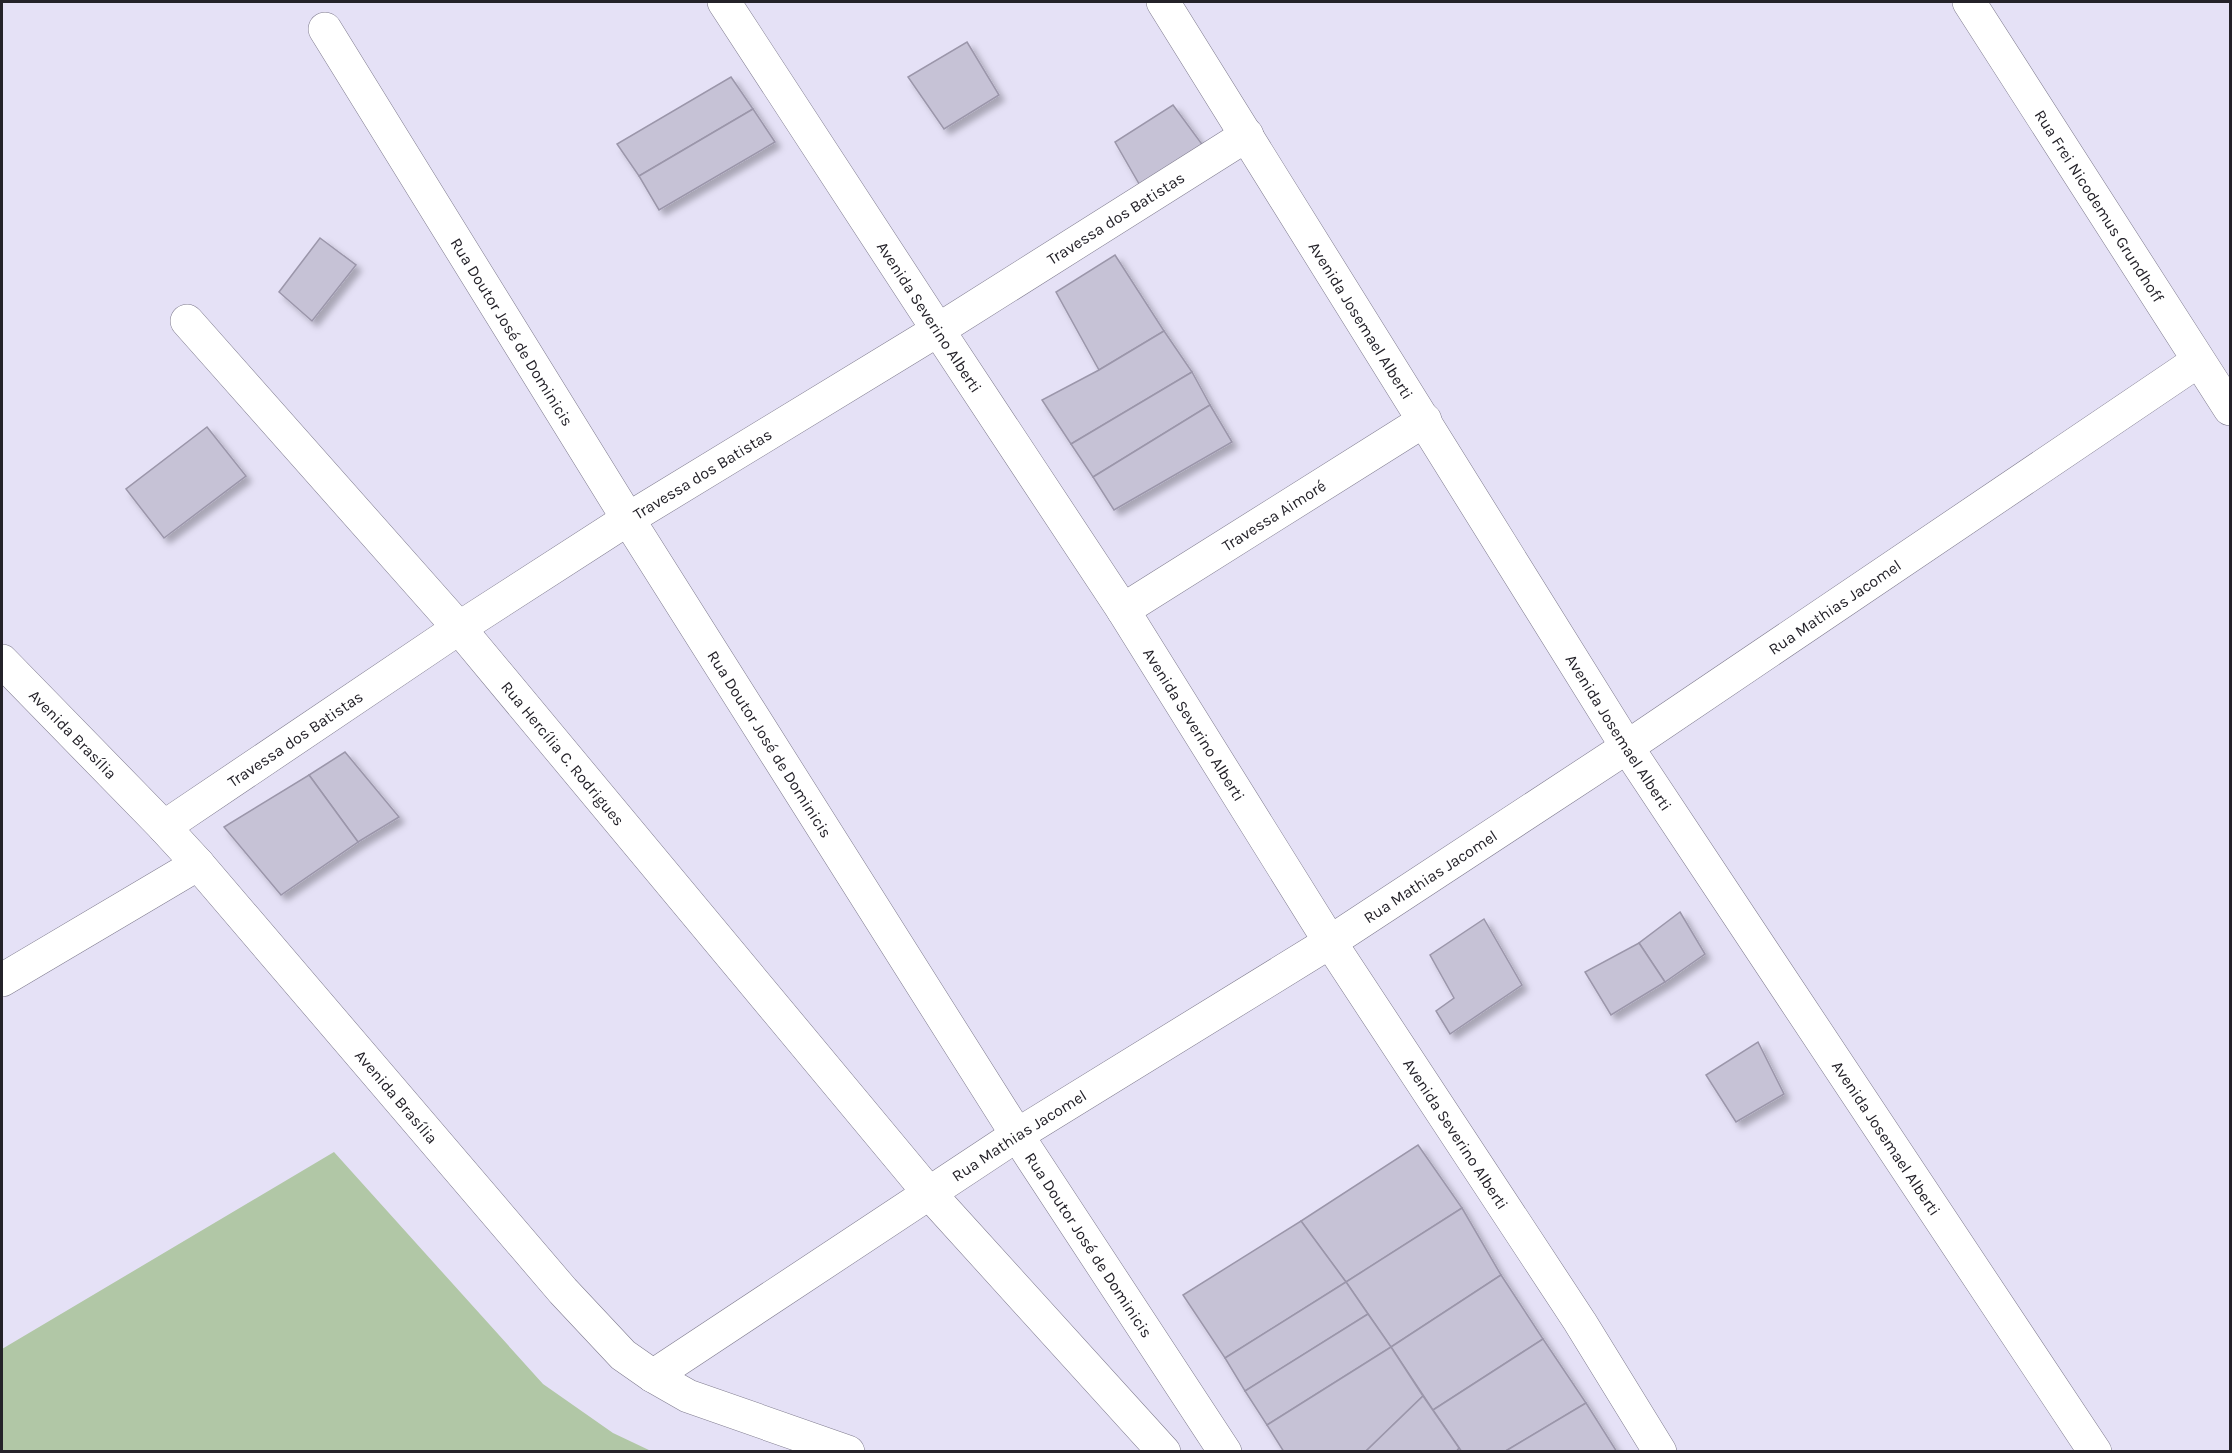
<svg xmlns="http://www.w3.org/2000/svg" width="2232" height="1453" viewBox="0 0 2232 1453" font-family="Karla,sans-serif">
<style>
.green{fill:#b1c7a6}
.building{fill:#c6c2d6;stroke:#9b96aa;stroke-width:1.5;filter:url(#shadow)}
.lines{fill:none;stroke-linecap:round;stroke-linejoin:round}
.minor-casing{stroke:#7f7b8e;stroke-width:34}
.minor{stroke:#fff;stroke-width:33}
.labels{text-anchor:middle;stroke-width:5;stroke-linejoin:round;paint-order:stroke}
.street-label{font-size:16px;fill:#242229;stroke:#e5e1f6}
</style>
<defs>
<filter id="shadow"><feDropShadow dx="5.5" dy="5.5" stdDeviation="3" flood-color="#0004"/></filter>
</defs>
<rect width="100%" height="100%" fill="#e5e1f6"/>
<path class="green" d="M334,1152l209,232 70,49 38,18h-649v-102z"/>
<g class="building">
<path d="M967,42l32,53 -55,34 -36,-52z"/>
<path d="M731,77l22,32 -114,67 -22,-32z"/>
<path d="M1173,105l31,42 -62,42 -27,-47z"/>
<path d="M753,109l22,33 -116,68 -20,-34z"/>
<path d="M320,238l36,27 -44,56 -33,-29z"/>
<path d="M1115,255l49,76 -65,39 -43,-78z"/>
<path d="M1164,331l28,41 -121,72 -29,-44 57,-30z"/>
<path d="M1192,372l18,33 -117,72 -22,-33z"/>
<path d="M1210,405l22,37 -118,68 -21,-33z"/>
<path d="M207,427l39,49 -82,62 -38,-49z"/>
<path d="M345,752l54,65 -41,25 -49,-67z"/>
<path d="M309,775l49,67 -77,53 -57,-68z"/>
<path d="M1680,912l25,42 -40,28 -26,-39z"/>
<path d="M1484,919l38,66 -72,49 -14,-23 18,-13 -24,-43z"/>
<path d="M1639,943l26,39 -54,33 -26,-43z"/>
<path d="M1758,1042l26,52 -48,28 -30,-47z"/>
<path d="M1418,1145l44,63 -116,74 -45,-61z"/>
<path d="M1462,1208l39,67 -110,72 -45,-65z"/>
<path d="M1301,1221l45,61 -121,76 -42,-63z"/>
<path d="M1501,1275l42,64 -110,71 -42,-63z"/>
<path d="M1346,1282l22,32 -123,77 -20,-33z"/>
<path d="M1368,1314l23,33 -124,78 -22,-34z"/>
<path d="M1543,1339l43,64 -82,49h-42l-29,-42z"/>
<path d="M1391,1347l32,49 -58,56h-81l-17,-27z"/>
<path d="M1423,1396l36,52 -3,4h-91z"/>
<path d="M1586,1403l31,49h-113z"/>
</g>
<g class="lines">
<g class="minor-casing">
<g id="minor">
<path id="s1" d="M724,2l214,328 185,280 207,332 250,380 80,130"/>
<path id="s2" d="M1163,2l464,745 468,705"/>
<path id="s3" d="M1969,2l261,407"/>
<path id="s4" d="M325,29l303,490 389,616 208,317"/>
<path id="s5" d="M187,321l272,307 470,565 235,259"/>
<path id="s6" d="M1123,610l302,-190"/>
<path id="s7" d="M2,661l162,166 34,37 365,427 60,64 30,21 35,20 160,56"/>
<path id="s8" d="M164,827l295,-199 169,-109 310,-189 309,-195"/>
<path d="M2,980l196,-116"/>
<path id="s9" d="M653,1376l364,-241 313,-193 297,-195 571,-386"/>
</g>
</g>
<use href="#minor" class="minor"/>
</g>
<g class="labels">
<g class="street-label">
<text dy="6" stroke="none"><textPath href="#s3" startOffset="242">Rua Frei Nicodemus Grundhoff</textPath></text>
<text dy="6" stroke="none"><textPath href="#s8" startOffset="1130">Travessa dos Batistas</textPath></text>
<text dy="6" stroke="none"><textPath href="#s1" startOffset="376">Avenida Severino Alberti</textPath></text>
<text dy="6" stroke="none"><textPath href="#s2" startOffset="375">Avenida Josemael Alberti</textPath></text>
<text dy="6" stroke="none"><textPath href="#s4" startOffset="356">Rua Doutor José de Dominicis</textPath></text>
<text dy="6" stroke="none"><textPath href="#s8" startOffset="644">Travessa dos Batistas</textPath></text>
<text dy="6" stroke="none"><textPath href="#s6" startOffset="178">Travessa Aimoré</textPath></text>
<text dy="6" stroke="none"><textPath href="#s9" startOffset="1410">Rua Mathias Jacomel</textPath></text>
<text dy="6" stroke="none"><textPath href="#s1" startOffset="862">Avenida Severino Alberti</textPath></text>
<text dy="6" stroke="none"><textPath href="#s2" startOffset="861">Avenida Josemael Alberti</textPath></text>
<text dy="6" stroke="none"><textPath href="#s7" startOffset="102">Avenida Brasília</textPath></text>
<text dy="6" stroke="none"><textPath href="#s8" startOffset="158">Travessa dos Batistas</textPath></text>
<text dy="6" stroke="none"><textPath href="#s4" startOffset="842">Rua Doutor José de Dominicis</textPath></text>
<text dy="6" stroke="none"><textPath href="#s5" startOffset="573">Rua Hercília C. Rodrigues</textPath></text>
<text dy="6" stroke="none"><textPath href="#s9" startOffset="924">Rua Mathias Jacomel</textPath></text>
<text dy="6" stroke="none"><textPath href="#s7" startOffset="588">Avenida Brasília</textPath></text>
<text dy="6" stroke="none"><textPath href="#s1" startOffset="1348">Avenida Severino Alberti</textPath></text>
<text dy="6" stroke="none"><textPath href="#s9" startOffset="438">Rua Mathias Jacomel</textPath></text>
<text dy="6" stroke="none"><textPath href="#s2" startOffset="1347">Avenida Josemael Alberti</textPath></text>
<text dy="6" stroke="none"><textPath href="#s4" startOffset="1436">Rua Doutor José de Dominicis</textPath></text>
</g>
</g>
<rect width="2232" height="1453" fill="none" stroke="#242229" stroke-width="6"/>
</svg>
